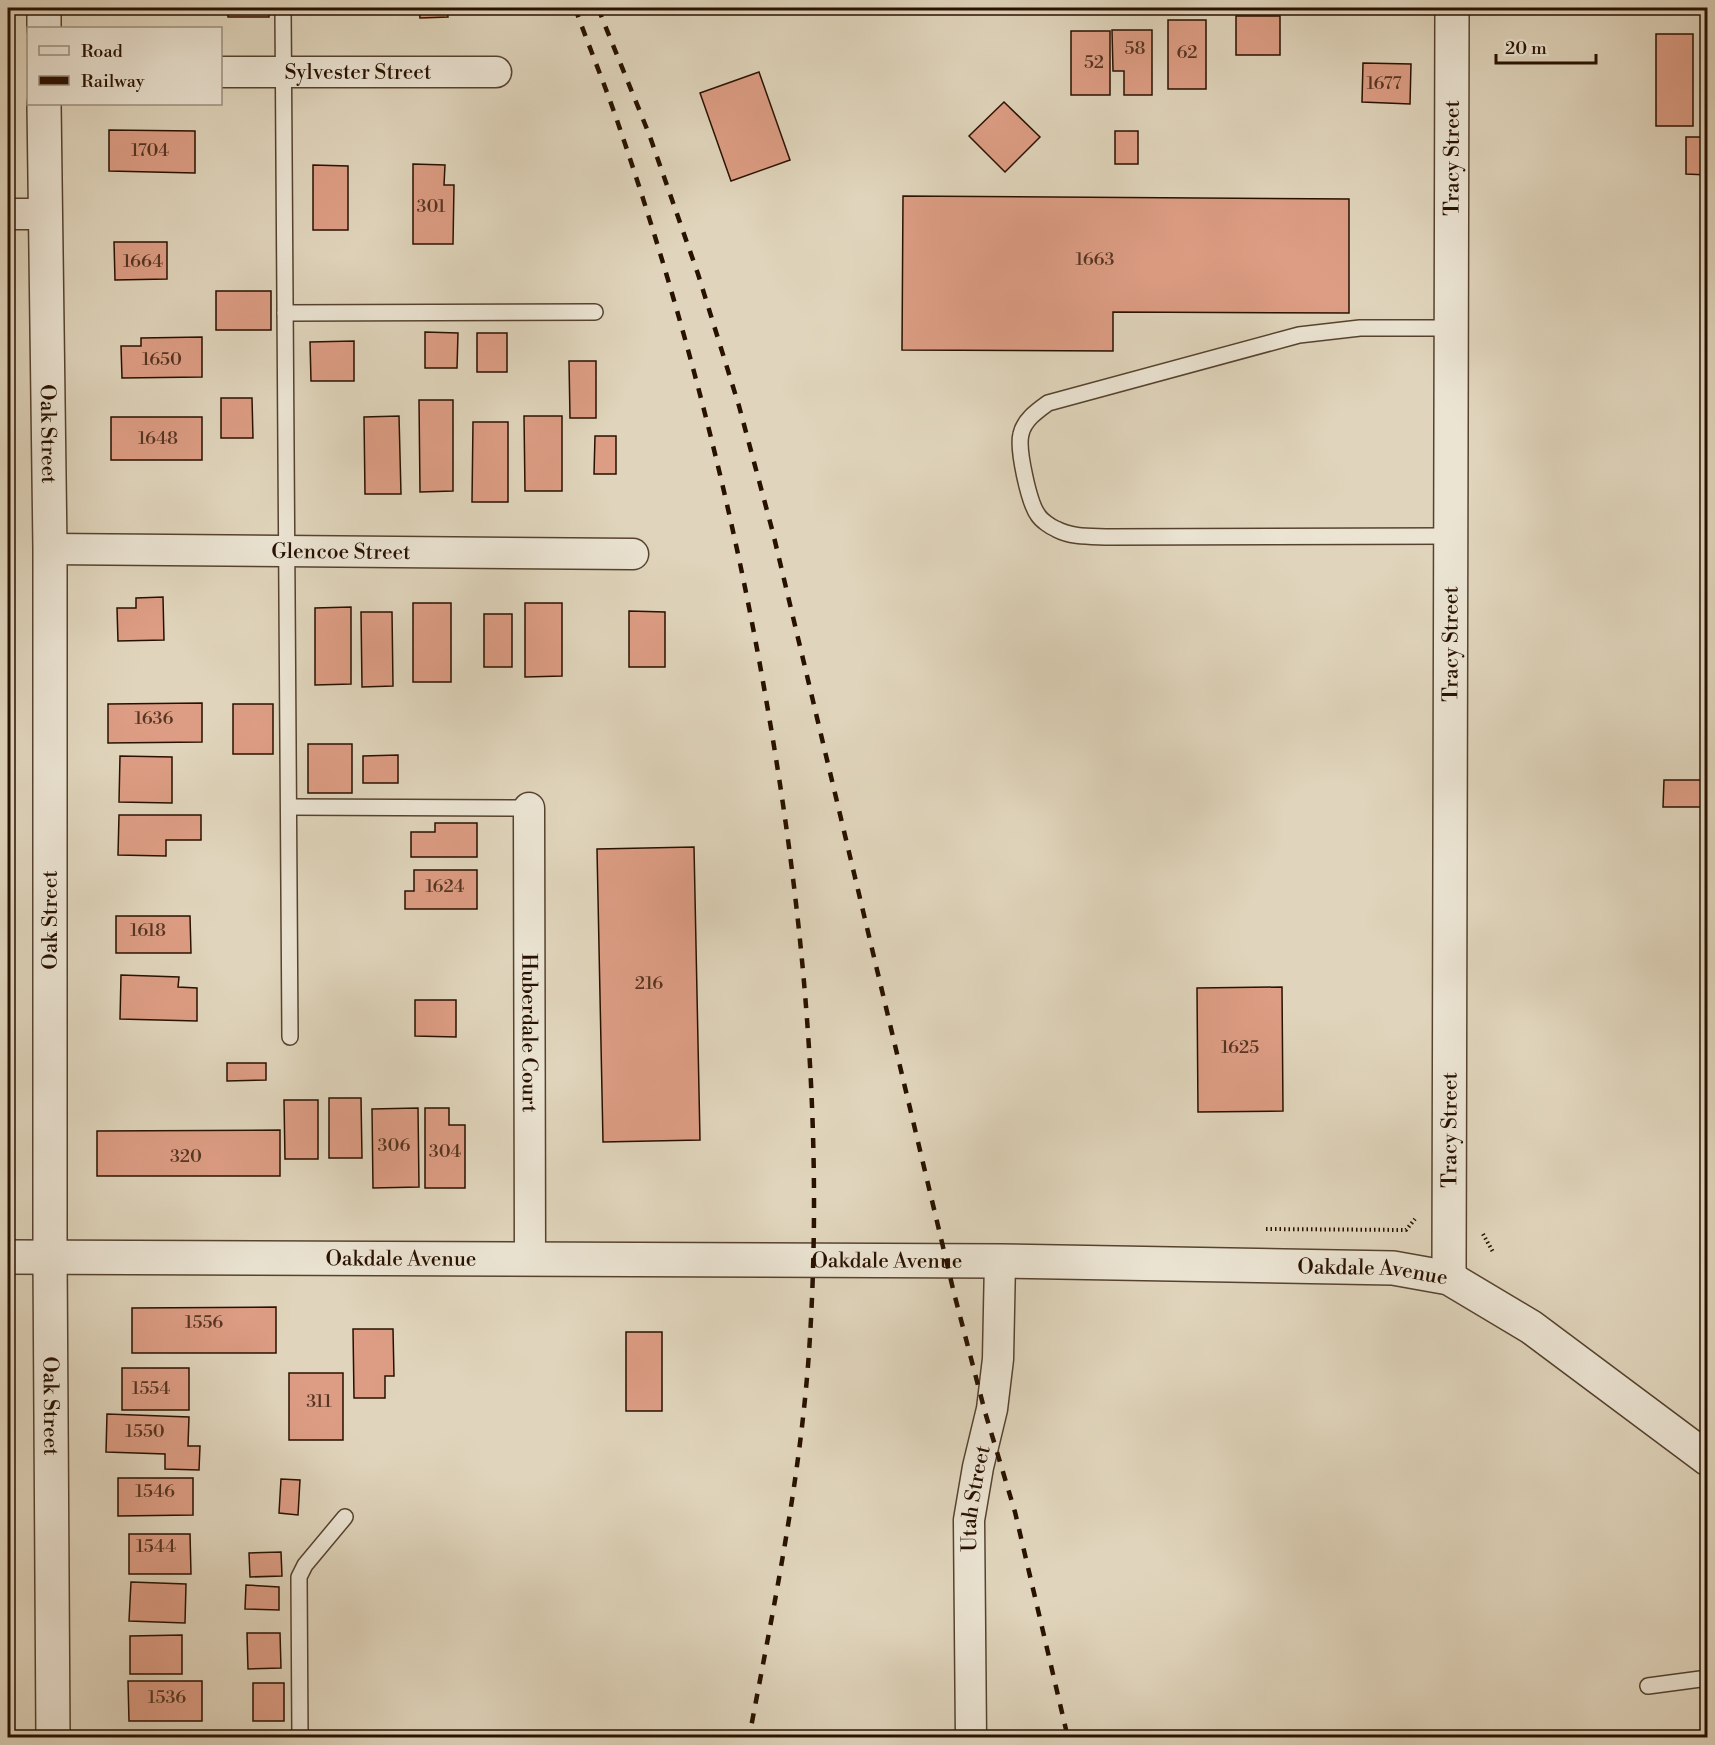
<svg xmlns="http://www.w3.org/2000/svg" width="1715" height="1745" viewBox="0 0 1715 1745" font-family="'Libre Bodoni',serif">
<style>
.building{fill:#dd9d84;stroke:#281100;stroke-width:1.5}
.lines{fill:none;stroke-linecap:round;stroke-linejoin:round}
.service-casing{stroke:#56422f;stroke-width:18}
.minor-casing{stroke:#56422f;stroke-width:33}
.tertiary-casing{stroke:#56422f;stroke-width:36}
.path{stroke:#281100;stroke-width:4;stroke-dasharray:1.5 3;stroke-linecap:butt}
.service{stroke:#ebe4d3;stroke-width:15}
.minor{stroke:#ebe4d3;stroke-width:30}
.tertiary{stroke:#ebe4d3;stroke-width:33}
.rail{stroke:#281100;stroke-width:4.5;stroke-dasharray:10 10;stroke-linecap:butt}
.labels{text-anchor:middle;stroke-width:4.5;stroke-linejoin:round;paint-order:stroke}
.number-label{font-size:18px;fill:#553421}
.street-label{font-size:21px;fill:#281100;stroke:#ebe4d3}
</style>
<rect width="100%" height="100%" fill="#e0d5bc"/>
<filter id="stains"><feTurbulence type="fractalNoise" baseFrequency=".00333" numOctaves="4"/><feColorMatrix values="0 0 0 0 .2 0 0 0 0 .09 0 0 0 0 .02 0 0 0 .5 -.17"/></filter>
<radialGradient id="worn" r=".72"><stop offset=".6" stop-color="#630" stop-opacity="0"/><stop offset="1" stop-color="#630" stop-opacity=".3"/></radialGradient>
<g class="building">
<rect x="228" y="8" width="41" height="9"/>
<path d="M419,8h28l1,9 -28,1z"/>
<rect x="1236" y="16" width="44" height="39"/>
<rect x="1168" y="20" width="38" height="69"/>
<path d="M1112,30h40v65h-28v-24h-11z"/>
<rect x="1071" y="31" width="39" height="64"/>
<rect x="1656" y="34" width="37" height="92"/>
<path d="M1363,63l48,1 -1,40 -48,-2z"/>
<path d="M759,72l31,88 -59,21 -31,-88z"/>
<path d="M1004,102l36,35 -35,35 -36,-36z"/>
<path d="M109,130l86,1v42l-86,-2z"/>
<rect x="1115" y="131" width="23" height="33"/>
<path d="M1686,137h22v38l-22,-1z"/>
<path d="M413,164l32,1 -1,20h10l-1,59h-40z"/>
<path d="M313,165l35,1v64h-35z"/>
<path d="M903,196l446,3v114l-236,-1v39l-211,-1z"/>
<path d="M114,242h53v37l-52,1z"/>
<rect x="216" y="291" width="55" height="39"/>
<path d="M425,332l33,1 -1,35h-32z"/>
<rect x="477" y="333" width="30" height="39"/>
<path d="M202,337v40l-80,1 -1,-32h20v-8z"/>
<path d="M354,341v40h-43l-1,-39z"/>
<path d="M569,361h27v57h-26z"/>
<path d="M221,398h31l1,40h-32z"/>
<path d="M419,400h34v91l-33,1z"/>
<path d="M399,416l2,78h-36l-1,-77z"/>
<path d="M524,416h38v75h-37z"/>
<rect x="111" y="417" width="91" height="43"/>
<path d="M473,422h35v80h-36z"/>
<path d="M595,436h21v38h-22z"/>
<path d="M163,597l1,43 -46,1 -1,-33h19v-10z"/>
<rect x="413" y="603" width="38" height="79"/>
<path d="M525,603h37v73l-37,1z"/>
<path d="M351,607v77l-36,1v-77z"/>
<path d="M629,611l36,1v55h-36z"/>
<path d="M361,612h31l1,74 -31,1z"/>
<rect x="484" y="614" width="28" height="53"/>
<path d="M202,703v39l-94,1v-39z"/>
<rect x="233" y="704" width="40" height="50"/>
<rect x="308" y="744" width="44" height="49"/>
<path d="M398,755v28h-35v-27z"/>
<path d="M120,756l52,1v46l-53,-1z"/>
<path d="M1664,780h44v27h-45z"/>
<path d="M119,815h82v25h-35v16l-48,-1z"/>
<path d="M435,823h42v34h-66v-25h24z"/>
<path d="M694,847l6,293 -97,2 -6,-293z"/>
<path d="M414,870h63v39h-72v-18h9z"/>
<path d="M116,916h74l1,37h-75z"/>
<path d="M121,975l58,2 -1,10 19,1v33l-77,-2z"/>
<path d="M1282,987l1,124 -85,1 -1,-124z"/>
<path d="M415,1000h41v37l-41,-1z"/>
<path d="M227,1063h39v17l-39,1z"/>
<path d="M329,1098h32l1,60h-33z"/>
<path d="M284,1100h34v59h-33z"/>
<path d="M418,1108l1,79 -46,1 -1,-79z"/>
<path d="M425,1108h24v17h16v63h-40z"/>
<path d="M280,1130v46h-183v-45z"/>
<path d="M276,1307v46h-144v-45z"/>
<path d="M353,1329h40l1,47h-9v22h-31z"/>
<rect x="626" y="1332" width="36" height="79"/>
<rect x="122" y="1368" width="67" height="42"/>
<rect x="289" y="1373" width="54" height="67"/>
<path d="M107,1414l82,3 -1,29h12l-1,24 -34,-1v-15l-59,-2z"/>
<path d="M118,1478h75v37l-75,1z"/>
<path d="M281,1479l19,1 -2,35 -19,-2z"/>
<path d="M129,1534h61l1,40h-62z"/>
<path d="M281,1552l1,24 -32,1 -1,-24z"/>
<path d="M131,1582l55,2 -1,39 -56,-2z"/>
<path d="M246,1585l33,2v23l-34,-1z"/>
<path d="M247,1633h33l1,35 -33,1z"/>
<path d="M182,1635v39h-52v-38z"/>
<path d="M128,1681h74v40h-73z"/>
<rect x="253" y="1683" width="31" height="38"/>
</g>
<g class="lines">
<g class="service-casing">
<g id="service">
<path d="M283,8l7,1029"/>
<path d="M285,313l310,-1"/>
<path d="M1451,536l-340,1c-19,-1 -38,1 -55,-8 -5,-2 -15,-9 -18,-14 -9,-12 -21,-66 -17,-81 3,-14 16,-23 27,-31l251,-68 61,-7h91"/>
<path d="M289,807l240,1"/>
<path d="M1648,1686l60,-8"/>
<path d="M300,1738l-1,-161 6,-12 40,-48"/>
</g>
</g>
<g class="minor-casing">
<g id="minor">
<path id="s1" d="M220,72h276"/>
<path d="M8,214h37"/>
<path id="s2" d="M50,549l583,5"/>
<path id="s3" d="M529,808l1,451"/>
<path id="s4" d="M971,1738l-2,-218 9,-53 14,-58 6,-50 2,-98"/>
</g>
</g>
<g class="tertiary-casing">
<g id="tertiary">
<path d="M44,8v20"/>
<path id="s5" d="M44,104l6,445v708l3,481"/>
<path id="s6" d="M8,1257l992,4 393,7 56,10 82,49 177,132"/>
<path id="s7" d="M1449,1278l3,-1270"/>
</g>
</g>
<g class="path">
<path d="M794,8l625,3"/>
<path d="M1483,11h225"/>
<path d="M1266,1229l140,1 9,-11"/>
<path d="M1483,1234l10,18"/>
</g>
<use href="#service" class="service"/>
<use href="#minor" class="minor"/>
<use href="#tertiary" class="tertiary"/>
<g class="rail">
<path d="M575,8c15,41 32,82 46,124 63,185 112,375 145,567 38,216 58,434 43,653 -9,130 -36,258 -60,386"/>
<path d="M598,8l51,126 49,140 41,132 34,127 181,760 31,119 30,100 53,226"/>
</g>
</g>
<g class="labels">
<g class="number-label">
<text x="1135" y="54">58</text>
<text x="1187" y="58">62</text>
<text x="1094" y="68">52</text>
<text x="1384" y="89">1677</text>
<text x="150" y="156">1704</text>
<text x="431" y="212">301</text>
<text x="1095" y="265">1663</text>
<text x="143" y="267">1664</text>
<text x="162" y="365">1650</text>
<text x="158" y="444">1648</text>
<text x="154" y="724">1636</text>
<text x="445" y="892">1624</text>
<text x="148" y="936">1618</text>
<text x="649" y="989">216</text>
<text x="1240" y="1053">1625</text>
<text x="394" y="1151">306</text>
<text x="445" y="1157">304</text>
<text x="186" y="1162">320</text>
<text x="204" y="1328">1556</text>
<text x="151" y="1394">1554</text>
<text x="319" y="1407">311</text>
<text x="145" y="1437">1550</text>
<text x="155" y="1497">1546</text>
<text x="156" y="1552">1544</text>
<text x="167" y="1703">1536</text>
</g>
<g class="street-label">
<text dy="7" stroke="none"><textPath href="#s1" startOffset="138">Sylvester Street</textPath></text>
<text dy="7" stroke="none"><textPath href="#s7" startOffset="1120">Tracy Street</textPath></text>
<text dy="7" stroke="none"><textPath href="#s5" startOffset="330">Oak Street</textPath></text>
<text dy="7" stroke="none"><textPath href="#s2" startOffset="291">Glencoe Street</textPath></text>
<text dy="7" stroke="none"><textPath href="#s7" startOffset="634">Tracy Street</textPath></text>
<text transform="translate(50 920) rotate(-90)" y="7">Oak Street</text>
<text dy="7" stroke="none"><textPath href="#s3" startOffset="225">Huberdale Court</textPath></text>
<text dy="7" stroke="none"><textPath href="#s7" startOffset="148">Tracy Street</textPath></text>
<text dy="7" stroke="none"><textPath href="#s6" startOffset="393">Oakdale Avenue</textPath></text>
<text dy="7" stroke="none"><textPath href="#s6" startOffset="879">Oakdale Avenue</textPath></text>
<text dy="7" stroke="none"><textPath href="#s6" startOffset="1365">Oakdale Avenue</textPath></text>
<text dy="7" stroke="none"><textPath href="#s5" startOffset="1302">Oak Street</textPath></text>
<text dy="7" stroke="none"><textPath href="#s4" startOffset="240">Utah Street</textPath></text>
</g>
</g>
<rect width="1715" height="1745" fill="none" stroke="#e0d5bc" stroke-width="30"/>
<rect x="9" y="9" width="1697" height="1727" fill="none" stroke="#281100" stroke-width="3"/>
<rect x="15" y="15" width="1685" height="1715" fill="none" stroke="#281100" stroke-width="1.5"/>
<rect x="27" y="27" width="195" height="78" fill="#ebe4d3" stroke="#9d907f" stroke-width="1.5"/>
<rect x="39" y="46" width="30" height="9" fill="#ebe4d3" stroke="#9d907f" stroke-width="1.5"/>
<text x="81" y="57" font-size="18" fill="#281100">Road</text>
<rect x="39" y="76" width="30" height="9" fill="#281100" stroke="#9d907f" stroke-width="1.5"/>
<text x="81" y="87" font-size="18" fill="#281100">Railway</text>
<path d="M1496 54v9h100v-9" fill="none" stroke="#281100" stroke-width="3"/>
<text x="1505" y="54" font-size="18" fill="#281100" stroke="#ebe4d3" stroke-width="4.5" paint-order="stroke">20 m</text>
<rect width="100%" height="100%" filter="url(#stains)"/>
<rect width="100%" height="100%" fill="url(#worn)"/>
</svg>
